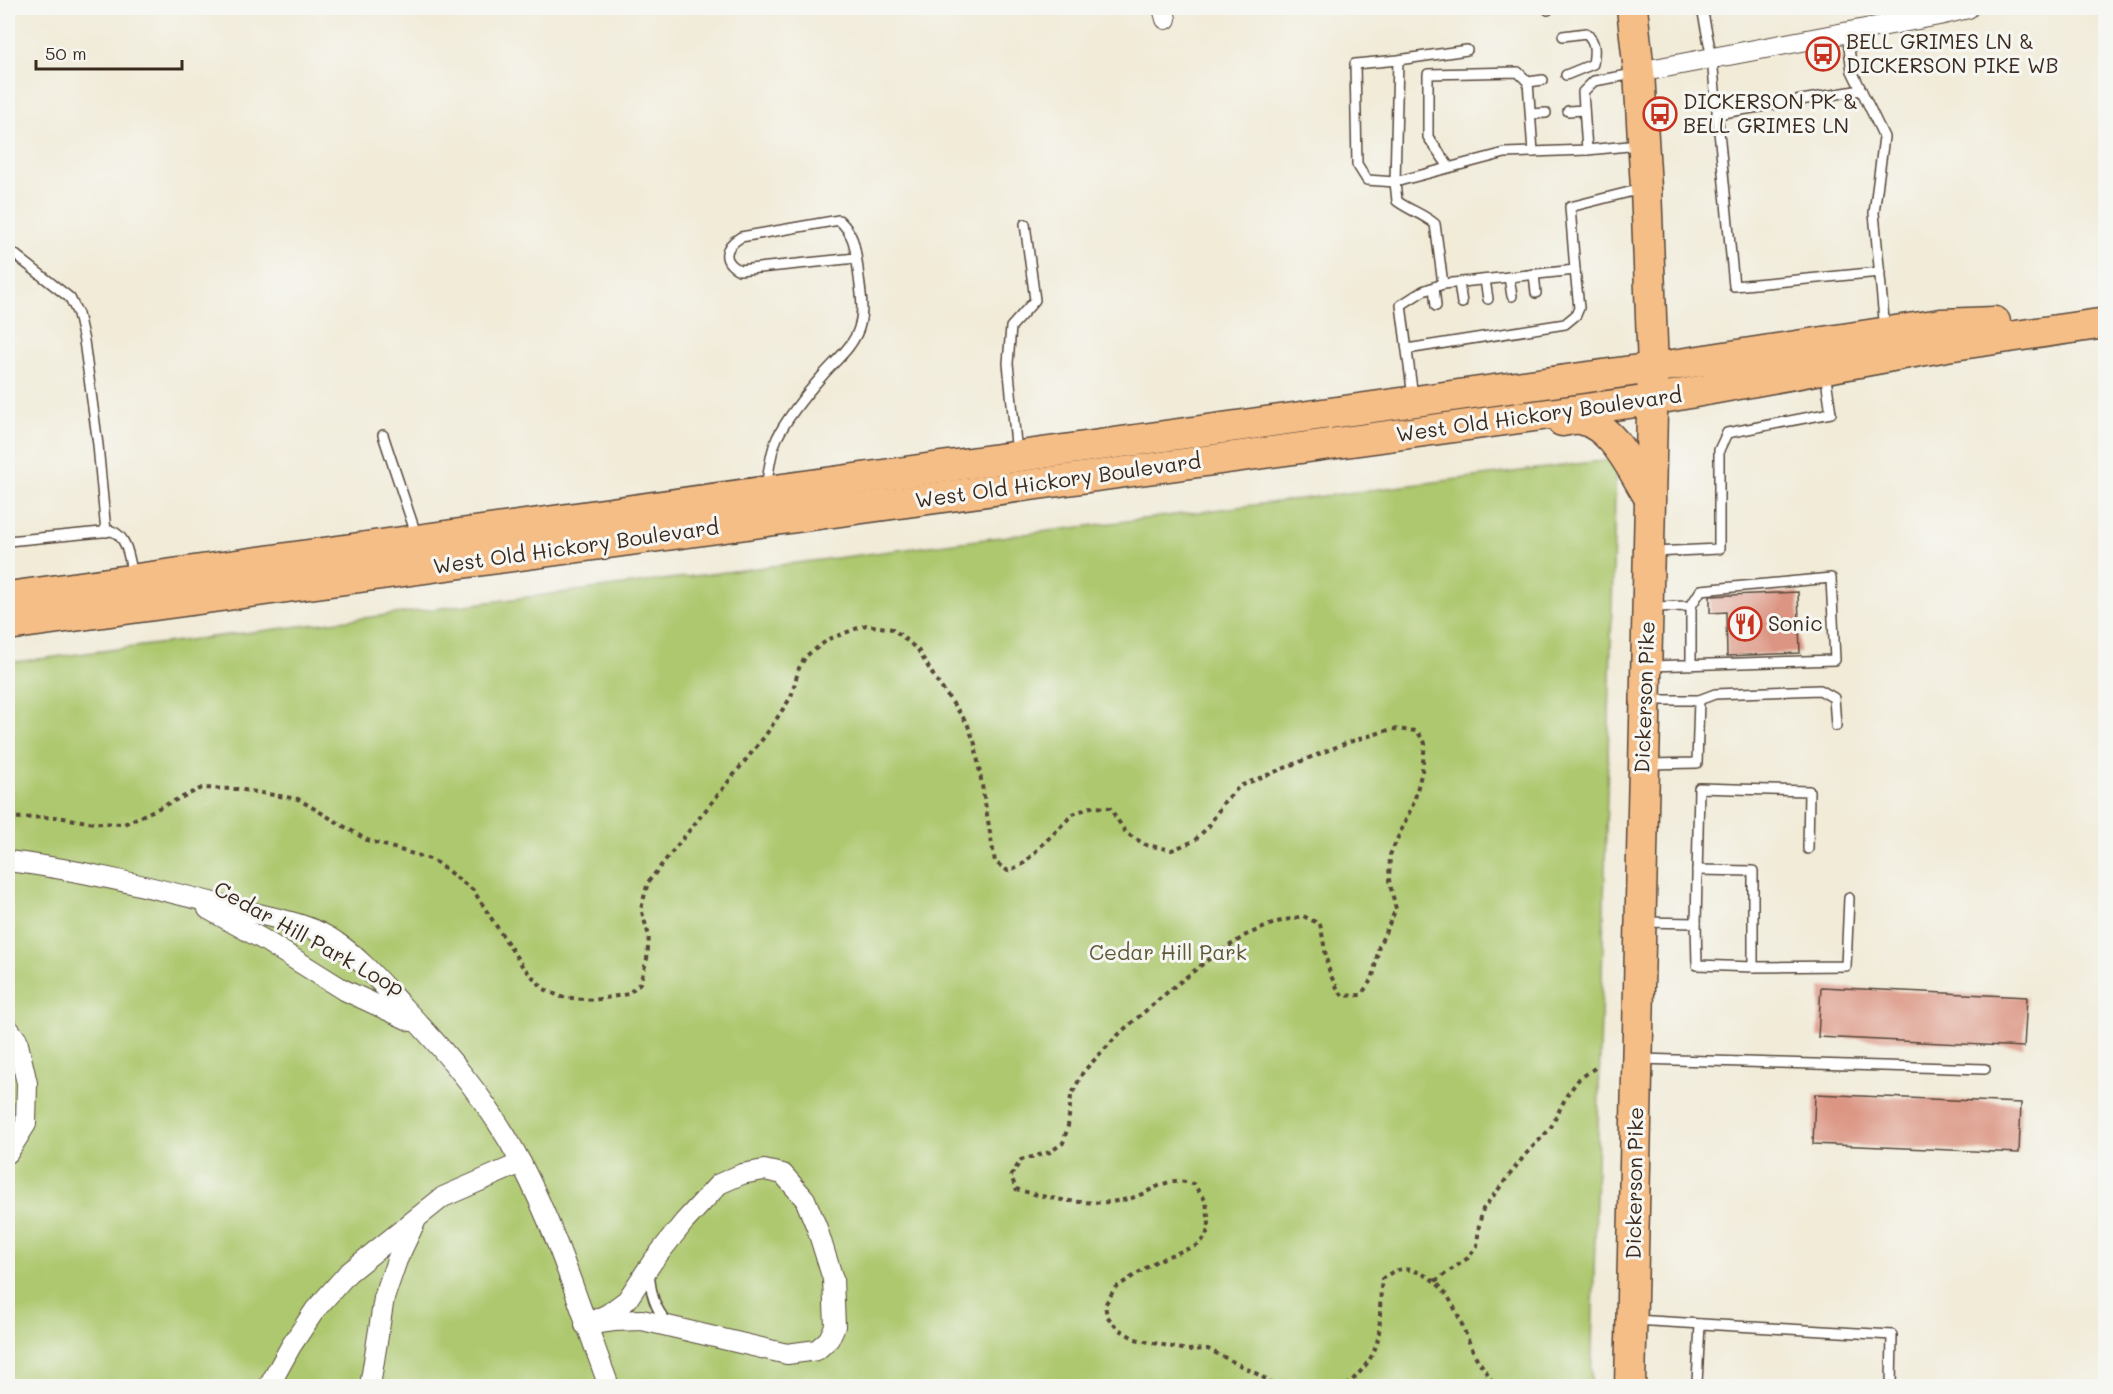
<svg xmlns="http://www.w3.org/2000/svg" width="2113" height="1394" viewBox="0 0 2113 1394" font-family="Mali,sans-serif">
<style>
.green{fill:#adc86e;stroke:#747946;stroke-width:1.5}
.building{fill:#dc9583}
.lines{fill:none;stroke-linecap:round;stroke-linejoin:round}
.lane-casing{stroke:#56473a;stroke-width:12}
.street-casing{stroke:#56473a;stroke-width:22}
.primary-casing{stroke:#56473a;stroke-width:33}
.path{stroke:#56473a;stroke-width:4;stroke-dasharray:4.5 4.5;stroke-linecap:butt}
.lane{stroke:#fff;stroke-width:9}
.street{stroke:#fff;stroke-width:20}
.primary{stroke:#f6be87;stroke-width:30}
.labels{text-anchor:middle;stroke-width:6;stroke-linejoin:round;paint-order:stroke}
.poi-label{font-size:21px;fill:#3b2a1e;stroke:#f6f6f2;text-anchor:start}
.street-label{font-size:21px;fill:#3b2a1e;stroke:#f6f6f2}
.park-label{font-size:21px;fill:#5d5936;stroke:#f6f6f2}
</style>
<rect width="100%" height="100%" fill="#f6f6f2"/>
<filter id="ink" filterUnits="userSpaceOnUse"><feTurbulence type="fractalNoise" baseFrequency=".0167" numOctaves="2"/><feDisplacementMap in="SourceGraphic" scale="12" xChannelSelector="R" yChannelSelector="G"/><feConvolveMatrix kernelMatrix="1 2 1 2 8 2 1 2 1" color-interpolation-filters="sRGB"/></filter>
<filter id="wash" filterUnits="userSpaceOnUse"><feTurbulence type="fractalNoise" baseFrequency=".008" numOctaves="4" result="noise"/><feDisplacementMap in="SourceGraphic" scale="24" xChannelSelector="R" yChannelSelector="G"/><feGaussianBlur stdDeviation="1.35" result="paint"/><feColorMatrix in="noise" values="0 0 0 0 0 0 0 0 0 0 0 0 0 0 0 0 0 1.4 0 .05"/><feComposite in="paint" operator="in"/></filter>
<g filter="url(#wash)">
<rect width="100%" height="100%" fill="#f1ebd8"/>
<path class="green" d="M1616,459l-25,927h-1583v-723z"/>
<g id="blocks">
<g class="building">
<path d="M1798,592l2,61 -73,3 -1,-44 -16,1v-17z"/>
<path d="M1821,987l206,10 -3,50 -206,-10z"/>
<path d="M1815,1094l206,9 -2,50 -206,-9z"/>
</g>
</g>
</g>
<g filter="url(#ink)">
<use href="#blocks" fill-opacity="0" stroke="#56473a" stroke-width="1.5"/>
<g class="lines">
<g class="lane-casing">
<g id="lane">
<path d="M1547,8l1,2"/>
<path d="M1702,8l10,51 22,227 146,-14"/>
<path d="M1847,33l5,38 32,66 -10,76 11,117"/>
<path d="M1563,36l23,-3c10,9 9,18 7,31l-27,11"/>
<path d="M1398,60l-3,122 -28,-2 -10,-16 -2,-100 43,-4 69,-10"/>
<path d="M1528,82l15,-2"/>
<path d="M1568,111l16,-1"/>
<path d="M1531,114l15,-1"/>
<path d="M1717,114l144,-24"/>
<path d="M1587,150l-4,-58 11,-11 40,-7"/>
<path d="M1449,167l-21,-30v-63l90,-2 10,10 5,70"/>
<path d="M8,249l62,49 8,16 6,27 14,104 8,87"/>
<path d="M1534,274l2,19"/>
<path d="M1509,277l3,19"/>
<path d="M1485,280l3,19"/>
<path d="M1459,283l3,20"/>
<path d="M1443,284l-8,-60c-12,-10 -26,-14 -38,-23l-2,-19 110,-29 82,-3 52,-5"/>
<path d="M1434,287l2,19"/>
<path d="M1407,349l158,-25 11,-9 3,-7 -4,-38"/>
<path d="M1413,397l-12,-92 22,-14 20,-7 132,-14 -5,-63 71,-18"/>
<path d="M383,435l34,102"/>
<path d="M1017,454l-9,-91 3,-36 24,-27 -10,-76"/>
<path d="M766,488c3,-17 4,-35 11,-50 10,-20 31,-46 46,-63 12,-14 30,-28 36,-47 6,-19 1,-39 -1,-59 -3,-21 -3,-34 -19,-49l-98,17c-17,10 -20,23 -2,33l117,-12"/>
<path d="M8,541l104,-10c16,6 17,29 21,44"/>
<path d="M1653,552l66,-3v-99l8,-17 104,-20 -6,-41"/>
<path d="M1651,607l40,-1"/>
<path d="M1651,666l184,-6 -4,-82 -130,12 -10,16v59"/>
<path d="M1699,700l16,-6 105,-4 14,8 2,28"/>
<path d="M1648,764l49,-1 2,-63h-49"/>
<path d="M1643,922l53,1 3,-135 110,3 -1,58"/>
<path d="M1696,923l1,42 56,2v-96l-56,-1"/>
<path d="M1753,967l93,-1 3,-68"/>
<path d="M1640,1059l345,10"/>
<path d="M649,1273c2,20 5,35 19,50"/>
<path d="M1634,1320l258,15 -1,51"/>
<path d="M1697,1383l3,-59"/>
</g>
</g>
<g class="street-casing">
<g id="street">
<path d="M1163,8l3,11"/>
<path d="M1639,72l300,-57 29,-7"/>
<path d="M8,861c77,9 154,29 230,48 32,9 70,13 98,33 26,17 47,44 68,66 45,47 87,97 117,155 37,71 60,149 88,223"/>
<path d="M208,909l56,31 78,49 69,32"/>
<path d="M8,1028l9,12 10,43 -1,41 -18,29"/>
<path d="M764,1170l19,4 22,25 12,29 16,51 2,47 -6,13 -12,11 -30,4 -145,-34 -28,1 -29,4 23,-11 19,-14 26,-39 31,-39 35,-38 23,-10z"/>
<path d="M269,1386l22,-40 24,-36 33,-37 95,-76 78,-34"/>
<path d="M370,1386l14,-88 13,-38 18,-38"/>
</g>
</g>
<g class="primary-casing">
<g id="primary">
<path d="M1562,421c6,-1 13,-3 19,-2 33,8 51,51 68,78"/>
<path d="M8,597l1645,-229 288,-44 54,-2"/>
<path d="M8,625l1643,-225 296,-54 159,-23"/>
<path d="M1630,1386l23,-1018 -7,-180 -7,-116 -7,-64"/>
</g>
</g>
<g class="path">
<path d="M8,818l49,-1 37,6 30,1 78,-36 36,1 60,10 69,41 66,20 40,30 50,77 21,22 17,8 33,3 34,-6 12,-11 7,-24 2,-23 -8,-27 7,-27 117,-146 26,-39 8,-29 7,-12 23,-17 37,-14 27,4 25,21 20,33 29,40 8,21 20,118 13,9 15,-7 50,-50 18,-7 19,1 16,25 20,12 26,5 22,-9 15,-15 15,-24 16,-16 106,-43 46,-14 25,2 8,12 -3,28 -8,31 -24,53 -1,25 7,29 -17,37 -6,31 -12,18 -18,1c-19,-24 -16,-43 -23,-72l-17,-8 -26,6 -31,13 -37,24 -39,31 -48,41 -39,41 -12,24 -3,30 -5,17 -13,9 -29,8 -10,16 5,13c36,11 78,19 116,9 13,-4 30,-16 43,-17 5,-1 13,2 18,3l13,17 3,23 -3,13 -8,8 -40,15 -43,28 -10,17 2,11 10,12 18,11 52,11 21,-1 53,27 14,10"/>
<path d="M1435,1281l33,-23 9,-12 2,-21 4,-16 42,-54 25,-26 17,-34 12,-16 16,-11"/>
<path d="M1346,1386c44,-40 30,-55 36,-107 13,-10 21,-13 38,-6 33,13 40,52 55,82 5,10 16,20 18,31"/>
</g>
<use href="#lane" class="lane"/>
<use href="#street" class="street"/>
<use href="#primary" class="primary"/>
</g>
</g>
<defs>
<g id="bus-ring" transform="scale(1.725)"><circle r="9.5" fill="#f6f6f2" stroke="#c8321e" stroke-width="1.5"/><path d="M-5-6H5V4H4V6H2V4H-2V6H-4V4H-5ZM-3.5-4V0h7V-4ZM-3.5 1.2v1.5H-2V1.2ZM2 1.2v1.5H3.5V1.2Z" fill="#c8321e"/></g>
<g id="restaurant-ring" transform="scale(1.725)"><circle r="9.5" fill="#f6f6f2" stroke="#c8321e" stroke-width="1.5"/><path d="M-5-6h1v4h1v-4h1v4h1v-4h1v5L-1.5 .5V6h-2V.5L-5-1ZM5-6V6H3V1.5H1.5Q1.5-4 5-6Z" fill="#c8321e"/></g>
</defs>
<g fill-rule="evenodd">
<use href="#bus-ring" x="1823" y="54"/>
<use href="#bus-ring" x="1660" y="114"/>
<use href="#restaurant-ring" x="1745" y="624"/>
</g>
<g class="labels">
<g class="poi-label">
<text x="1846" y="49">BELL GRIMES LN &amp;<tspan x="1846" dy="24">DICKERSON PIKE WB</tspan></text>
<text x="1683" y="109">DICKERSON PK &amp;<tspan x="1683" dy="24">BELL GRIMES LN</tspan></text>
<text x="1768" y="631">Sonic</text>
</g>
<g class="street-label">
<text transform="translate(1539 415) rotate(-8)" y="7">West Old Hickory Boulevard</text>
<text transform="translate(1058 481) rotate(-8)" y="7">West Old Hickory Boulevard</text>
<text transform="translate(576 547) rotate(-8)" y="7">West Old Hickory Boulevard</text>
<text transform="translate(1645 697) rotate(-88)" y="7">Dickerson Pike</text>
<text transform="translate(309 939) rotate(29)" y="7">Cedar Hill Park Loop</text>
<text transform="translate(1635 1183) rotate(-89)" y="7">Dickerson Pike</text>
</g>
<g class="park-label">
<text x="1168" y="960">Cedar Hill Park</text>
</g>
</g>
<rect width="2113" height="1394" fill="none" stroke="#f6f6f2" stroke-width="30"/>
<path d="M36 60v9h146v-9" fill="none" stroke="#3b2a1e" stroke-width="3"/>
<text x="45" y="60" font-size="18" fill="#3b2a1e" stroke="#f6f6f2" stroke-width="4.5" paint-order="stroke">50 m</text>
</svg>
